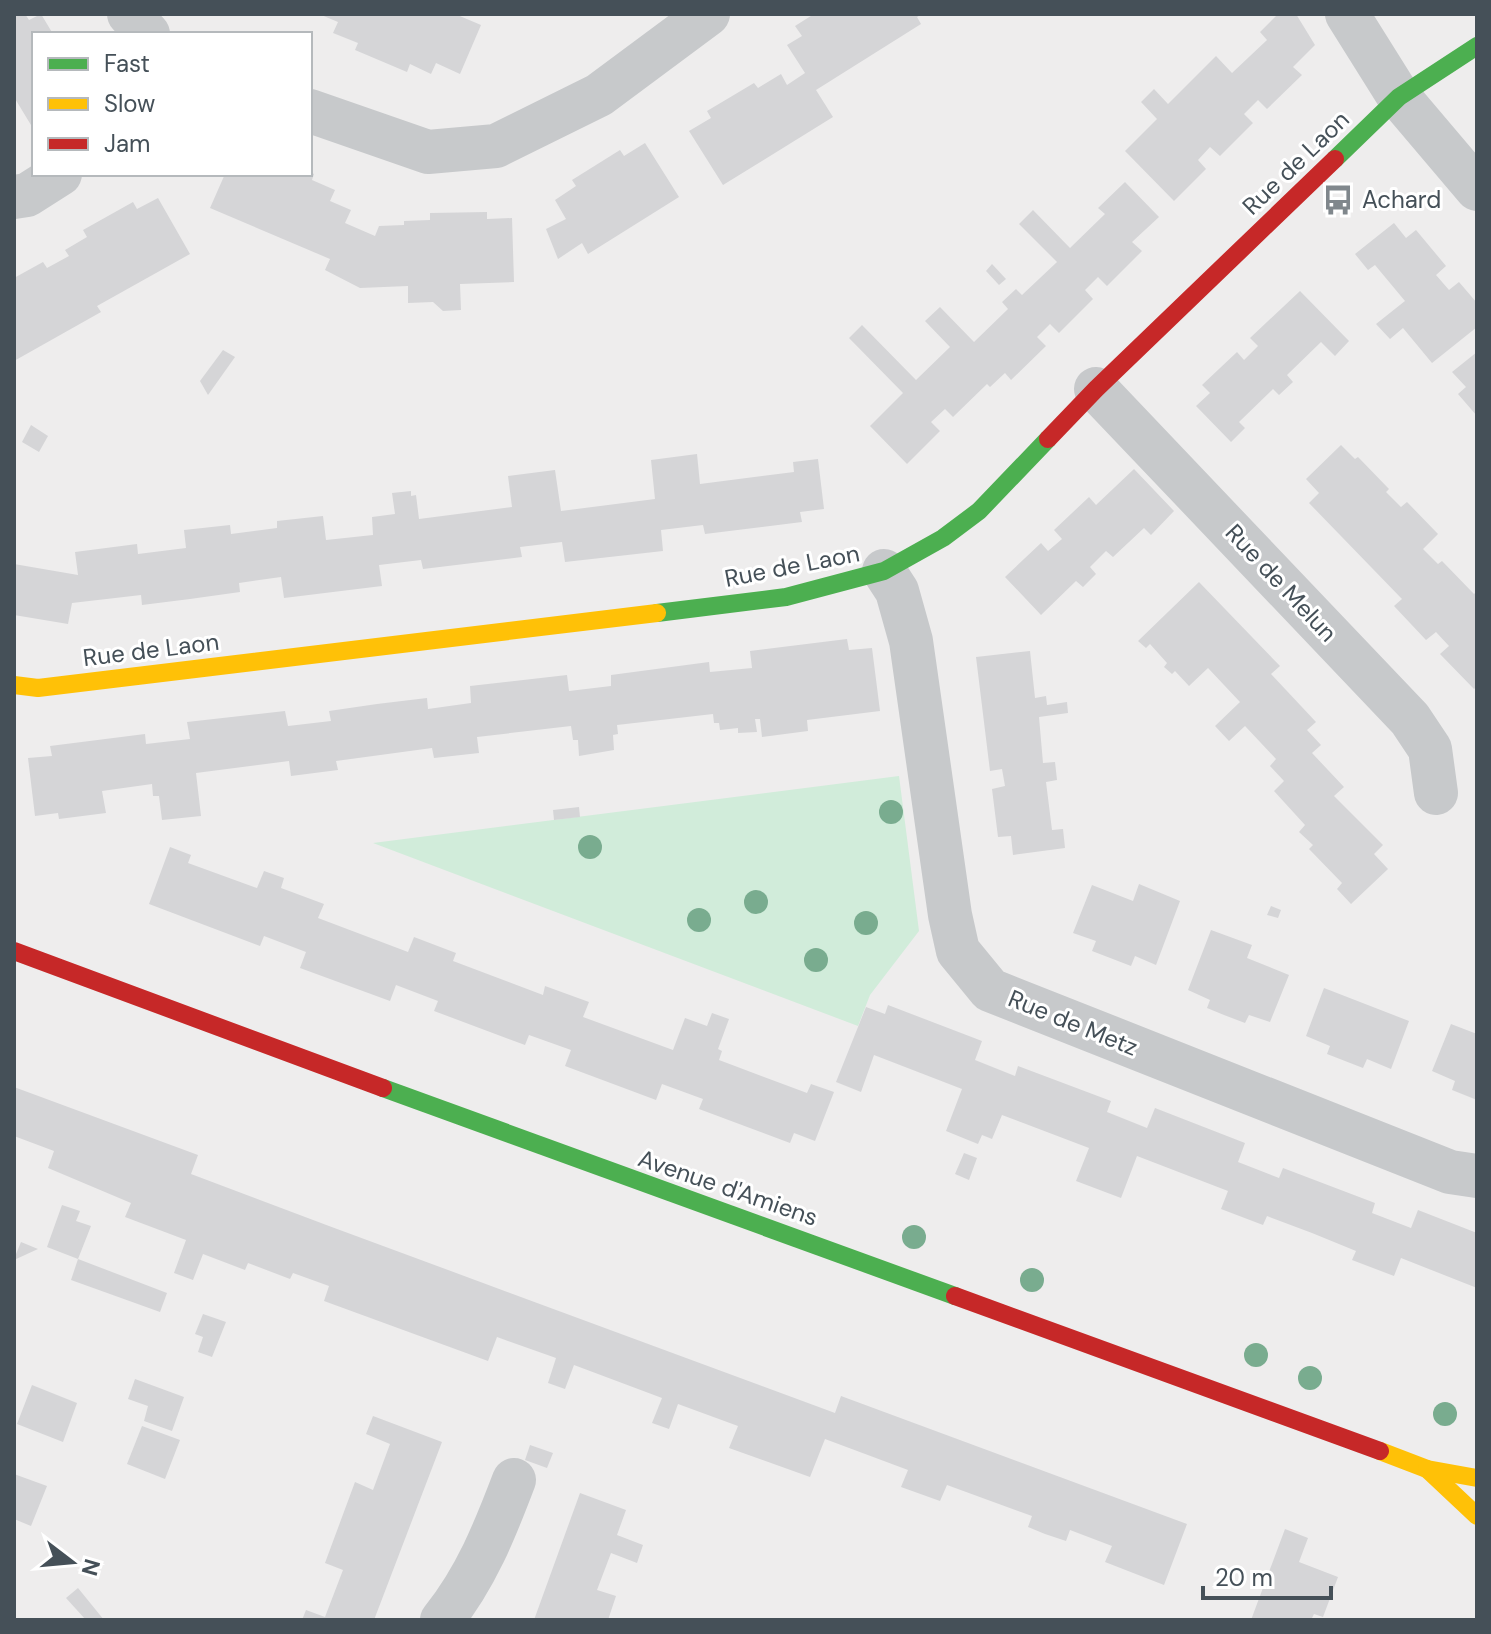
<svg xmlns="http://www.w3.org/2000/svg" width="1491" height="1634" viewBox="0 0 1491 1634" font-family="'DM Sans',sans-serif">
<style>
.green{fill:#d1ecda}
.building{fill:#d5d5d7}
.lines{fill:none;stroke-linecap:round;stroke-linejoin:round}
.street{stroke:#c7c9cb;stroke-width:44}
.fast{stroke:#4caf50;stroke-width:18}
.slow{stroke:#ffc107;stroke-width:18}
.jam{stroke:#c62828;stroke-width:18}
.tree{fill:#79ac8f}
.labels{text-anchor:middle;stroke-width:6;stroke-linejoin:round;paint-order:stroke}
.street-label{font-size:24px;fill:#455058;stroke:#fff}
.poi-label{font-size:24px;fill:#455058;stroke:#fff;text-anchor:start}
</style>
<rect width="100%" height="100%" fill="#eeeded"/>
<path class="green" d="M899,776l20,155 -49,64 -12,31 -485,-183z"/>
<g class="building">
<path d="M14,14h11l4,6 12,-6 12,20h-19v96l-20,-33z"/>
<path d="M319,14h136l26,11 -21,49 -24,-11 -5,11 -21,-10 -3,8 -52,-22 3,-7 -25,-10 5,-11z"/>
<path d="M814,14h108l-5,3 4,7 -105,66 17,27 -110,68 -34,-54 22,-13 -4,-7 47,-28 4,5 23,-14 6,11 18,-12 -18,-28 15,-9 -7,-10z"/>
<path d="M1278,14h18l19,31 -22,22 9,8 -35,34 -9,-9 -14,14 9,9 -33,33 -10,-9 -12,13 8,9 -32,32 -49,-50 32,-32 -16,-17 13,-13 14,15 48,-48 16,17 35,-33 -7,-8z"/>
<path d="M645,143l34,54 -91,57 -6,-11 -24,16 -12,-30 20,-10 -11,-19 21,-14 -4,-6 48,-30 4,6z"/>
<path d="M310,172l4,2 -2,6 23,10 -5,11 21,9 -6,13 30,13 4,-10 25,-1v-4l26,-1v-7l57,-1v7l25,-1 2,64 -54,2 1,26 -18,1 -10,-9 -25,1v-17l-48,2 -35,-18 5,-11 -120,-51 15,-34z"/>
<path d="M1125,182l34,35 -27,25 10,9 -35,35 -9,-9 -13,13 8,9 -34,34 -9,-9 -13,13 9,9 -35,34 -6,-7 -15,14 -3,-3 -34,33 -8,-8 -14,13 9,9 -33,33 -37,-38 33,-33 -54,-55 13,-13 54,55 34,-33 -25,-26 15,-14 34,35 34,-33 -6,-7 14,-13 6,6 35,-33 -38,-38 14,-14 37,38 35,-34 -7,-6z"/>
<path d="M158,198l32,56 -93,52 4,6 -87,49v-83l29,-16 4,6 22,-12 -4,-6 22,-13 -4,-7 50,-28 4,7z"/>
<path d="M1394,223l12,15 10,-8 30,36 -10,9 13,15 10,-8 18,21v24l-45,36 -29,-35 -13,11 -14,-15 29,-23 -30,-36 -7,5 -13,-16z"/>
<path d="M992,264l14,15 -7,6 -13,-14z"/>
<path d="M1300,291l49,50 -14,15 -14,-14 -34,33 6,7 -14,13 -6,-6 -34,33 6,6 -14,14 -35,-36 14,-13 -8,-8 35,-33 7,8 14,-14 -8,-8z"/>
<path d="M223,350l12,7 -27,38 -8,-14z"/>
<path d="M1477,352v64l-19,-22 8,-7 -14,-15z"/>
<path d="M31,425l17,11 -9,16 -17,-10z"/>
<path d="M1341,445l14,14 3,-2 31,32 -3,3 15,15 6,-5 31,32 -15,15 15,15 4,-3 32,33 3,-3v95l-3,3 -34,-35 9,-8 -13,-14 -10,8 -32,-34 8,-7 -93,-96 10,-10 -13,-14z"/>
<path d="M697,454l3,30 94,-12 -1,-10 25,-3 6,50 -24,3 2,10 -97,12 -2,-9 -42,5 2,21 -98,11 -3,-20 -42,5 2,10 -99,12 -2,-9 -42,5 3,21 -98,12 -3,-21 -42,6 1,9 -50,7 -48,6 -1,-10 -69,8 -4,21 -54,-9v-51l64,11 -3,-23 62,-8 1,10 48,-6 -2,-18 46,-5 1,9 46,-6v-7l46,-5 3,24 47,-5 -1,-18 23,-3 -3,-21 19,-2v5l5,-1 3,24 93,-12 -4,-31 47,-6 6,41 94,-12 -4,-39z"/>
<path d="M1134,469l40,42 -23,24 -7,-7 -31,29 -7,-6 -16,16 6,7 -13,13 -7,-6 -35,34 -36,-38 36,-34 7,8 14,-12 -8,-9 35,-33 7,8z"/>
<path d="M1199,582l81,84 -9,8 45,48 -9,8 14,15 -9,8 32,34 -10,9 49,49 -9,9 14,15 -37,35 -14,-15 5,-6 -33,-34 4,-4 -14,-13 6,-7 -31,-34 10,-10 -14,-15 6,-7 -31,-33 -16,15 -14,-15 25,-24 -32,-34 -19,18 -14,-15 -3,3 -8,-7 3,-4 -17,-19 -4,4 -8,-7z"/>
<path d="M847,639l2,11 23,-2 8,63 -73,9 1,11 -46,6 -2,-18h-5l2,13 -19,1v-5l-18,2 -1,-7h-5l-1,-9 -96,11 1,9 -5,1 1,15 -35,6 -1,-16h-5l-2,-14 -94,11 2,16 -45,5 -2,-10 -96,13 2,9 -47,6 -2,-15 -93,12 5,43 -39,4 -3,-24h-6l-1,-12 -50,7 4,22 -47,6 -1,-6 -23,3 -7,-58 24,-2 -2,-10 95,-12 1,10 44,-5 -3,-17 98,-11 3,15 43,-5 -2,-10 48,-7 50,-6 1,11 43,-6 -1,-17 97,-11 2,16 42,-5v-11l98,-13 1,10 42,-4 -2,-17z"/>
<path d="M1030,651l5,47 11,-2 1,9 20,-3 1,11 -29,4 4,46 12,-1 2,18 -11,2 6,48 11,-1 2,19 -52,7 -2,-19 -13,1 -6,-48 13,-3 -3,-17 -12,2 -14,-114z"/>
<path d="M579,807l1,10 -26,3 -1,-10z"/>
<path d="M170,847l21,8 -3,8 69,25 7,-17 20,7 -3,10 43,16 -6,14 90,34 6,-15 42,16 -3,8 90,34 2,-9 44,16 -6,15 90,33 12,-32 22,8 5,-13 17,6 -11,30 4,2 -3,9 88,33 4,-9 23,8 -19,49 -21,-8 -4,10 -91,-34 4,-10 -41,-15 -6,16 -91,-34 6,-16 -42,-15 -4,10 -91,-34 4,-10 -42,-16 -6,16 -90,-33 6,-16 -42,-16 -4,10 -111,-42z"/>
<path d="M1139,884l41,17 -24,64 -21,-9 -4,10 -39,-15 4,-10 -23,-8 19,-48 41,16z"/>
<path d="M1271,906l10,4 -3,8 -11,-3z"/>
<path d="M1211,930l41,15 -5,13 42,17 -19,47 -21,-7 -4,8 -21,-8 -17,-7 3,-8 -22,-10z"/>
<path d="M1324,988l85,33 -18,48 -24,-10 -4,9 -36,-14 3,-8 -24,-10z"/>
<path d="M888,1005l94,36 -7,19 40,16 3,-10 93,35 -4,11 40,16 8,-20 90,35 -7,19 41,16 4,-10 92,35 -3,10 39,15 7,-18 59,23v55l-76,-30 -7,18 -42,-16 4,-9 -44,-18 -45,-17 -4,9 -42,-16 7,-18 -91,-35 -16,42 -45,-17 13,-33 -87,-33 -10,24 -10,-4 -4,9 -10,-4 -22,-9 16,-42 -88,-34 -13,37 -25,-10 30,-75 19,7z"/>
<path d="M1451,1024l26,10v66l-25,-10 3,-9 -23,-10z"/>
<path d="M14,1087l184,68 -7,19 138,52 506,187 6,-17 346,128 -23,61 -59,-23 7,-16 -42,-16 -4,11 -21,-7 -17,-7 4,-11 -85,-31 -7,16 -39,-14 7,-17 -83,-31 -15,38 -81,-29 9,-22 -60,-22 -9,25 -17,-6 10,-25 -88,-33 -9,24 -17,-6 8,-25 -59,-21 -9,24 -164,-60 5,-15 -36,-13 -3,6 -42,-16 -3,7 -42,-16 -10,26 -19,-7 12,-33 -61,-23 6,-14 -83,-35 6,-17 -40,-15z"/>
<path d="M964,1153l13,5 -8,22 -14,-6z"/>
<path d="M62,1205l18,6 -4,10 15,5 -13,33 -31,-12z"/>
<path d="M21,1242l17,7 -24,11v-1z"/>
<path d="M78,1259l89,34 -7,19 -89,-32z"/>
<path d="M203,1314l23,8 -14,35 -14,-5 5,-15 -8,-3z"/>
<path d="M135,1379l49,18 -12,34 -28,-10 4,-15 -20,-7z"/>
<path d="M32,1385l45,18 -14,39 -46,-18z"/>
<path d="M373,1416l69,26 -68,178h-72l4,-10 19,7 18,-47 -18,-7 30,-81 18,8 17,-46 -24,-10z"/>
<path d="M142,1426l38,14 -15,39 -38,-15z"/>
<path d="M530,1445l23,8 -6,15 -22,-8z"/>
<path d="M14,1474l33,12 -16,40 -17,-7z"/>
<path d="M580,1493l46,17 -9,25 26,10 -6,18 -26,-10 -14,37 19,6 -8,24h-74z"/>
<path d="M1285,1529l23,9 -9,24 39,15 -15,40 -9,-3 -3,6h-60z"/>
<path d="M78,1588l26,32h-18l-20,-22z"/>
</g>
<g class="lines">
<g class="street">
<path d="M129,14l19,20"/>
<path d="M1347,14l52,83 78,92"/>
<path d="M310,111l118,41 68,-6 103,-51 109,-81"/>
<path d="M14,197l13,-2 33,-21"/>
<path d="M1096,389l314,330 20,30 6,44"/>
<path d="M884,571l13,20 14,50 39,274 8,36 32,39 460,182 27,4"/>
<path d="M442,1620c34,-42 53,-90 72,-140"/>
</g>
<g class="fast">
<path d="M1335,159l64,-62 78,-51"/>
<path d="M657,613l129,-16 98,-26 59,-33 36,-27 69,-72"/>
<path d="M383,1088l572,208"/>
</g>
<g class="slow">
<path d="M14,685l24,3 619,-75"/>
<path d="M1380,1451l47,18 50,9"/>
<path d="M1427,1469l50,47"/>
</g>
<g class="jam">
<path d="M1048,439l48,-50 239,-230"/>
<path d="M14,951l369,137"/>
<path d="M955,1296l425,155"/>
</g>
</g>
<g class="tree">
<circle cx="891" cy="812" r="12"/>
<circle cx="590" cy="847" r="12"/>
<circle cx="756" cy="902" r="12"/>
<circle cx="699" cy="920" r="12"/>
<circle cx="866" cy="923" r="12"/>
<circle cx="816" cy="960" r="12"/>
<circle cx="914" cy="1237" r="12"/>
<circle cx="1032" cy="1280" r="12"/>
<circle cx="1256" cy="1355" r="12"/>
<circle cx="1310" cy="1378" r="12"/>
<circle cx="1445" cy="1414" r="12"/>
</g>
<defs>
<g id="bus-bare" transform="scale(2.4)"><path d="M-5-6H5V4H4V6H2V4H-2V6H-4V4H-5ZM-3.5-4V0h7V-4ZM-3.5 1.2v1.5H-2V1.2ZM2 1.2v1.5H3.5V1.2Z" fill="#80878c" stroke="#fff" stroke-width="2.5" paint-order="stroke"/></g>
</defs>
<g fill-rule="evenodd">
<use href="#bus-bare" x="1338" y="200"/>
</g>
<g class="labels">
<g class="street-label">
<text transform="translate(1296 163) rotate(-44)" y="8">Rue de Laon</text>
<text transform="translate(792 566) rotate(-11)" y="8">Rue de Laon</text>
<text transform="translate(1281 583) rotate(47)" y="8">Rue de Melun</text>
<text transform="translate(151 650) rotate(-7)" y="8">Rue de Laon</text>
<text transform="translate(1073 1023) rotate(22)" y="8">Rue de Metz</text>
<text transform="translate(728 1188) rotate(19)" y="8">Avenue d'Amiens</text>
</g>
<g class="poi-label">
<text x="1362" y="208">Achard</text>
</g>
</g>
<rect width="1491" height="1634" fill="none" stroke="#455058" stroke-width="32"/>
<rect x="32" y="32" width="280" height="144" fill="#ffffff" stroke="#b5b9bc" stroke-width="2"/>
<rect x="48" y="58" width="40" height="12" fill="#4caf50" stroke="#b5b9bc" stroke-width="2"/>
<text x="104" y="72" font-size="24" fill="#455058">Fast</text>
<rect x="48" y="98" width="40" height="12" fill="#ffc107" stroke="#b5b9bc" stroke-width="2"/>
<text x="104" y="112" font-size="24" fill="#455058">Slow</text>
<rect x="48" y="138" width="40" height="12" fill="#c62828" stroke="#b5b9bc" stroke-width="2"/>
<text x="104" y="152" font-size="24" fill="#455058">Jam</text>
<g transform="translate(72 1562) rotate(106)" stroke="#ffffff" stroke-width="6" paint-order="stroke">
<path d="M0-6L14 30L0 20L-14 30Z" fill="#455058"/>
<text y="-12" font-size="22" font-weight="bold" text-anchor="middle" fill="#455058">N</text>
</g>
<path d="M1203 1586v12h128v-12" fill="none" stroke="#455058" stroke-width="4"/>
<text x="1215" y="1586" font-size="24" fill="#455058" stroke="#ffffff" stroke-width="6" paint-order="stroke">20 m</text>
</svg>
